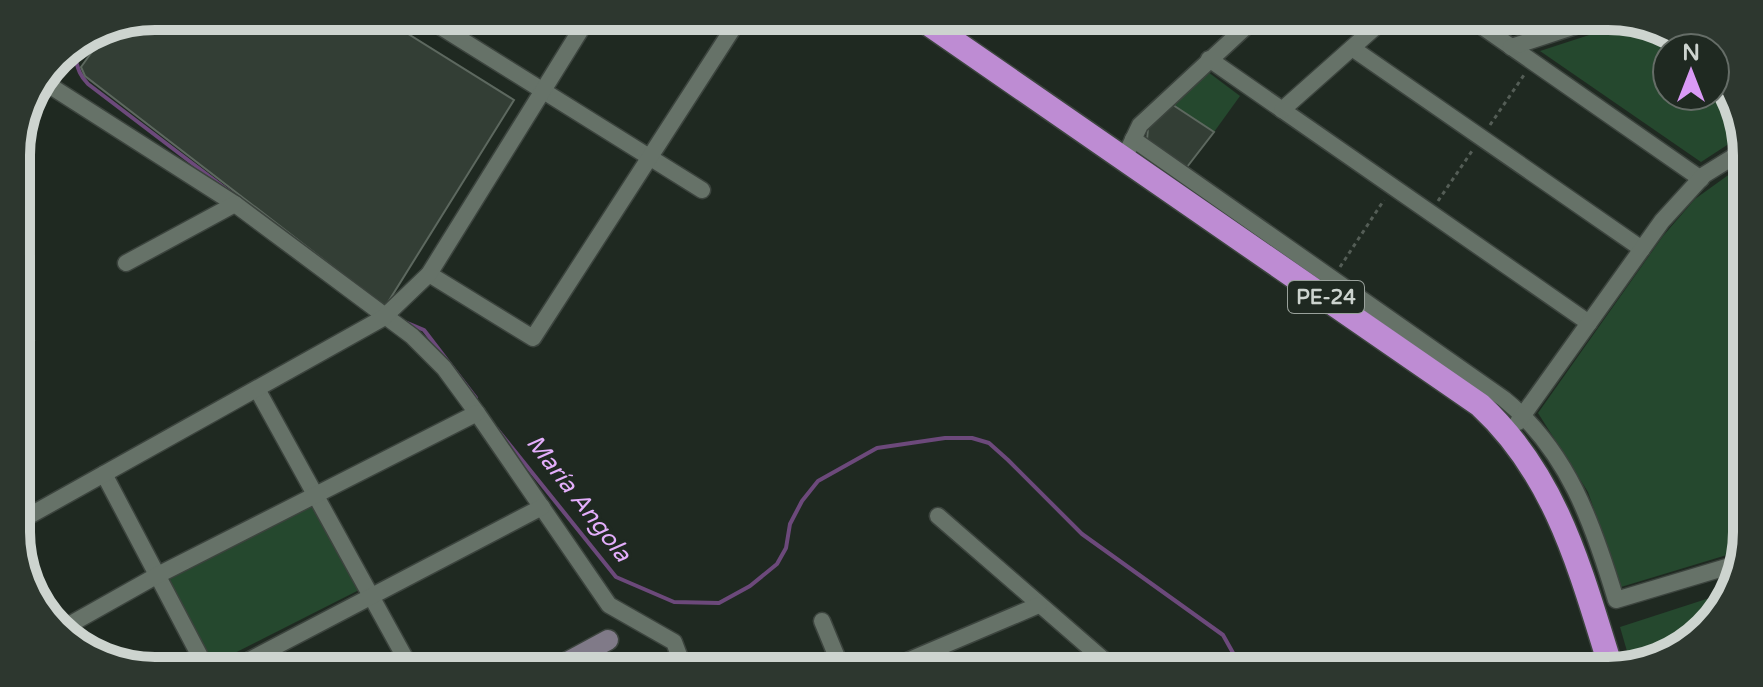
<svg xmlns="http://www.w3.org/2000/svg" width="1763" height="687" viewBox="0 0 1763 687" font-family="'Varela Round',sans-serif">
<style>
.green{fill:#25482e}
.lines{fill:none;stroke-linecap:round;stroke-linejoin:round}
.stream{stroke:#6c497b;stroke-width:4}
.building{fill:#333e35;stroke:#5d685f;stroke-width:2}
.street-casing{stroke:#3c443e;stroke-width:19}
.secondary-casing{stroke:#3c443e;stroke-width:23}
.highway-casing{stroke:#3c443e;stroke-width:27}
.path{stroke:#545d56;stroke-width:3;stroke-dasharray:4 4;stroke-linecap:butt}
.street{stroke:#667268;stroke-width:16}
.secondary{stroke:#807a88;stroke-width:20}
.highway{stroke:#be8cd3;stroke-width:24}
.labels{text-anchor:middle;stroke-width:7;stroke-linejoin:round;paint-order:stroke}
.shield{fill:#1f2921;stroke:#99a19b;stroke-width:2}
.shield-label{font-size:20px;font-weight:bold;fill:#cdd4cf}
.water-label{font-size:24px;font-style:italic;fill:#e3aefb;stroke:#1f2921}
.rim{fill:none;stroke:#cdd4cf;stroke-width:10}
</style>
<rect width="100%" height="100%" fill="#1f2921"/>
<g class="green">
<path d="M1626,23l27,1 34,24h-20v48h48v-28l3,2 26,64 -43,28 -161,-111z"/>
<path d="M1208,72l32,24 -26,36 -41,-27z"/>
<path d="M1745,163l-5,388 -119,36 -33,-95 -50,-79 125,-177 32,-37z"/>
<path d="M310,503l49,87 -146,74 -46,-86z"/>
<path d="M1728,592l-36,50 -61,23 -11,-38z"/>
</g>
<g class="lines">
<g class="stream">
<path d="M70,48c9,13 4,21 18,36l146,111"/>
<path d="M405,322l19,8 52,68"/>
<path d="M497,429l119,148 58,25 45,1 31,-17 27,-22 9,-16 4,-24 12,-23 16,-20 59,-33 68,-10h27l17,5 19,17 74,74 141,101 19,34"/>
</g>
</g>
<g class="building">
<path d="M155,16l226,1 133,83 -129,207 -300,-231 -4,-9 23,-32z"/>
<path d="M1173,105l41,27 -27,35 -40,-27 1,-12z"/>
<path d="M17,309l17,31 -17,8z"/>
</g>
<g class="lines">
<g class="street-casing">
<g id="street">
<path d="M425,17l277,173"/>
<path d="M1477,23l224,156"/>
<path d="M1511,47l74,-24"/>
<path d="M1352,48l290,201"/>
<path d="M1209,59l380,264"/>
<path d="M41,80l194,124 177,132 32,32 33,45 132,192 65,37 9,24"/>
<path d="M1282,110l99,-88"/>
<path d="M1133,139l371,260c64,52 89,125 112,201l124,-37"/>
<path d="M1129,148l11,-23 111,-103"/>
<path d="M126,263l109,-59"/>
<path d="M429,274l104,64 206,-319"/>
<path d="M257,389l152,276"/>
<path d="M1518,422l144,-201 42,-46 42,-26"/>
<path d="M104,474l100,190"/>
<path d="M938,516l175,152"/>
<path d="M18,522l365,-204 46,-44 159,-256"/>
<path d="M822,621l19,46"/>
<path d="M60,630l96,-54 321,-163"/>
<path d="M242,664l300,-157"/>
<path d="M893,667l146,-62"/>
</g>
</g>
<g class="secondary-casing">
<path id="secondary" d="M560,666l48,-26"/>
</g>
<g class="highway-casing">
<path id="highway" d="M923,20l557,385c78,72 101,168 132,266"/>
</g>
<g class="path">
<path d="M1490,125l34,-50"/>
<path d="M1438,201l34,-50"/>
<path d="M1340,267l44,-67"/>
</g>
<use href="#street" class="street"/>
<use href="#secondary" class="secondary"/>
<use href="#highway" class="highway"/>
</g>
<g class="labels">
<rect class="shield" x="1288" y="281" width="76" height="32" rx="6"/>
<g class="shield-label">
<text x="1326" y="304">PE-24</text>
</g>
<g class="water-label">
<text transform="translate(579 498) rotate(52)" y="8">María Angola</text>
</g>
</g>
<path d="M0 0H1763V687H0ZM155 30H1608A125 125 0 0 1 1733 155V532A125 125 0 0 1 1608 657H155A125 125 0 0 1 30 532V155A125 125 0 0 1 155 30Z" fill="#2d372f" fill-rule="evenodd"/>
<path class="rim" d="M155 30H1608A125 125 0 0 1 1733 155V532A125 125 0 0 1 1608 657H155A125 125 0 0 1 30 532V155A125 125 0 0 1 155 30Z"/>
<g transform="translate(1691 72)"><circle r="38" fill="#1f2921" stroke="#656d67" stroke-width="2"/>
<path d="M0-6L14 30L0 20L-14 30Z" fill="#da9af6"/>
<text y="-12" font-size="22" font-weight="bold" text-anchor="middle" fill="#cdd4cf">N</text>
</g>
</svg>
